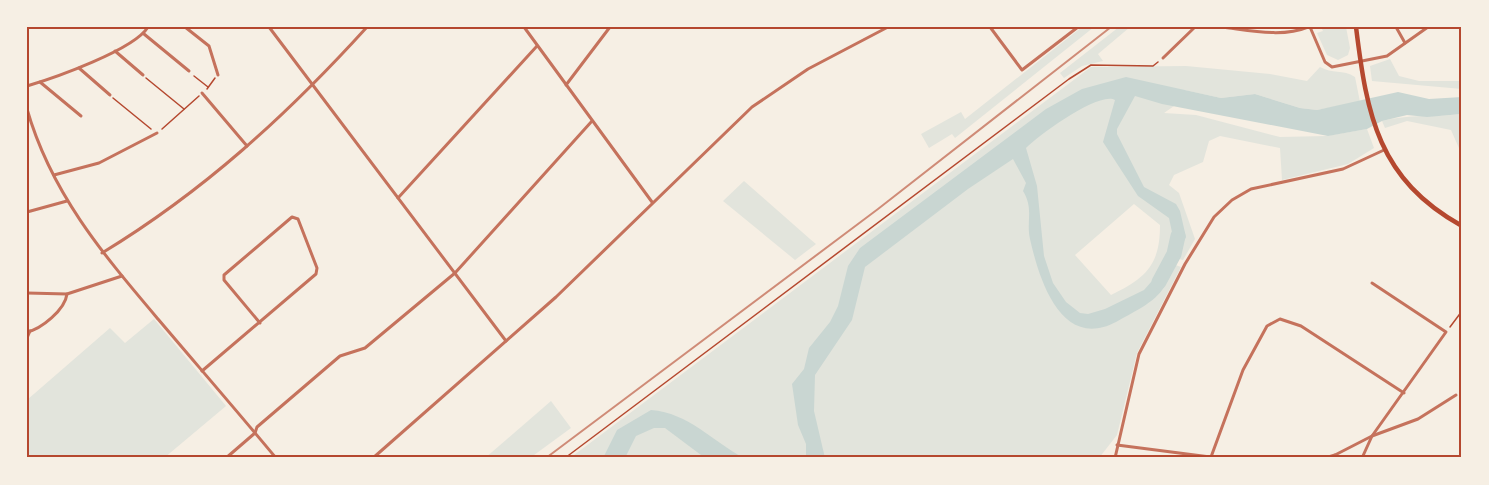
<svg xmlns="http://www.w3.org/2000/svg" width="1489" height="485" viewBox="0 0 1489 485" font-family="'Archivo Narrow',sans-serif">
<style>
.green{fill:#e2e4dc;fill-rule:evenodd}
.water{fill:#c9d6d2}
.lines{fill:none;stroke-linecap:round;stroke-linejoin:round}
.river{stroke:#c9d6d2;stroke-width:15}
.path{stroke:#b5482f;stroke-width:1.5}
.minor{stroke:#c5725c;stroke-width:3}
.secondary{stroke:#b5482f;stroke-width:4.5}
.rail{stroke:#cf8b77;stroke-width:2}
.neatline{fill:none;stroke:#b5482f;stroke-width:2}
</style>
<rect width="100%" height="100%" fill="#f6efe4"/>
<g class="green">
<path d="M1082,27h12l-139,111 -3,-4 -23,14 -8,-14 40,-22 4,7z"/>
<path d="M1119,27h11l-32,27 5,7 -21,5 -18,12 -4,-5z"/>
<path d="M1321,27h25l4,21 -2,7 -10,5 -11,-5 -10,-22 6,-2z"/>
<path d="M1390,59l9,17 20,5h43v8l-90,-8 -2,-15z"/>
<path d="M1186,66l84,8 37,7 13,-14c12,7 23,2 35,10l5,25 -43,8 -17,-2 -45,-14 -34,4 -37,-8 -10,16 -10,7 32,2 84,22 46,-1 41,-7 7,19 -26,16 -66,16 -2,-32 -60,-12 -11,5 -6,21 -29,13 -5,10 10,8 16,46 -12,21 -17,-4 -1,5 16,6 -44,86 -20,82 -18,23h-529l521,-391zM1134,204l26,21c0,40 -14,53 -49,70l-36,-40z"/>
<path d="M1462,114v41l-11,-25 -44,-9 -22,7 -3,-7c26,-7 53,-4 80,-7z"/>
<path d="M744,181l66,58 6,5 -21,16 -72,-59z"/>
<path d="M154,319l72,87 -62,52h-137v-58l83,-72 15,15z"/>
<path d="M551,401l20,27 -41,30h-45z"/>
</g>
<g class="water">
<path d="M1126,77l95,21 34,-4 45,14 17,2 81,-18 31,7 33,-2v17l-35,3 -20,-2 -25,6 -15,8 -39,7 -166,-32 -27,-8 -18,33v5l27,53 32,17 4,7 6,26 -9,18 -6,-3 2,-15 -4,-19 -31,-22 -35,-54 12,-42c-16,-9 -76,35 -89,48l11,38 7,70 9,27 13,19 14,11 8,1 17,-5 39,-19 23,-26 6,2c-3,7 -5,15 -9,21 -8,15 -34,27 -48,35 -55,29 -77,-43 -86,-83 -4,-18 4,-30 -7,-48l3,-8 -13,-24 -45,30 -103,78 -13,53 -37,55 -1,36 11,47h-19v-14l-8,-19 -6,-41 12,-15 5,-21 21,-26 8,-16 10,-40 12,-18 186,-139 36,-20z"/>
<path d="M651,410c38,3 61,31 93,48h-39l-40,-30h-11l-18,8 -11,22h-22l14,-28z"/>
</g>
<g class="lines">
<path class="river" d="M1159,282l15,-28 4,-18"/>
<g class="path">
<path d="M194,76l14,11"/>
<path d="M146,78l38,31"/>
<path d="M207,89l8,-11"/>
<path d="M113,98l38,31"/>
<path d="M162,129l37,-33"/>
<path d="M1450,327l12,-16"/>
<path d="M565,458l504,-379 22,-14 62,1 5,-4"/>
</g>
<g class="minor">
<path d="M185,27l24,19 9,29"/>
<path d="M269,27l237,314"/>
<path d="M524,27l128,175"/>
<path d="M990,27l32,43 56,-43"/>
<path d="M1221,27c27,3 61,11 87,0"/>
<path d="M1310,27l15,35 7,5 55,-11 41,-29"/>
<path d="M1396,27l9,16"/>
<path d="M144,34l45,37"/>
<path d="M115,51l28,24"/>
<path d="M1163,58l32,-31"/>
<path d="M79,68l31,27"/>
<path d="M40,82l41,34"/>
<path d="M566,85l44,-58"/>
<path d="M27,86c27,-8 107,-36 121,-59"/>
<path d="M202,93l45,53"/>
<path d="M27,109c24,84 76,145 131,210 39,46 79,92 118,139"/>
<path d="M54,175l45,-12 58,-30"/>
<path d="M398,198l139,-152"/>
<path d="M27,212l40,-11"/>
<path d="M102,253c102,-62 185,-138 265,-226"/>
<path d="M27,293l40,1 55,-18"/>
<path d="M27,332c14,-3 38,-22 40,-38"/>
<path d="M27,338l3,-7"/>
<path d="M202,371l114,-97 1,-6 -19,-49 -6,-2 -68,58v5l36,43"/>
<path d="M1117,445l101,13"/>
<path d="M1335,455l37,-19 46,-17 38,-24"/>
<path d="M1211,457l32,-87 24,-44 13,-7 21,7 103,67"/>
<path d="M226,458l29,-25 2,-6 83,-71 25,-8 90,-75 137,-152"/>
<path d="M373,458l183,-161 196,-190 56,-38 80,-42"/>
<path d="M1115,458l24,-104 46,-90 29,-47 18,-17 19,-11 92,-20 41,-19"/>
<path d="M1325,458l10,-3 6,3"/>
<path d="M1362,458l10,-22 74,-104 -74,-49"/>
</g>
<path class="secondary" d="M1356,27c11,89 22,152 106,199"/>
<path class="rail" d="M546,458l332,-249 233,-182"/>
</g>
<rect width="1489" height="485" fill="none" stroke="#f6efe4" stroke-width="57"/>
<rect x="28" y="28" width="1432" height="428" class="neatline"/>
</svg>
